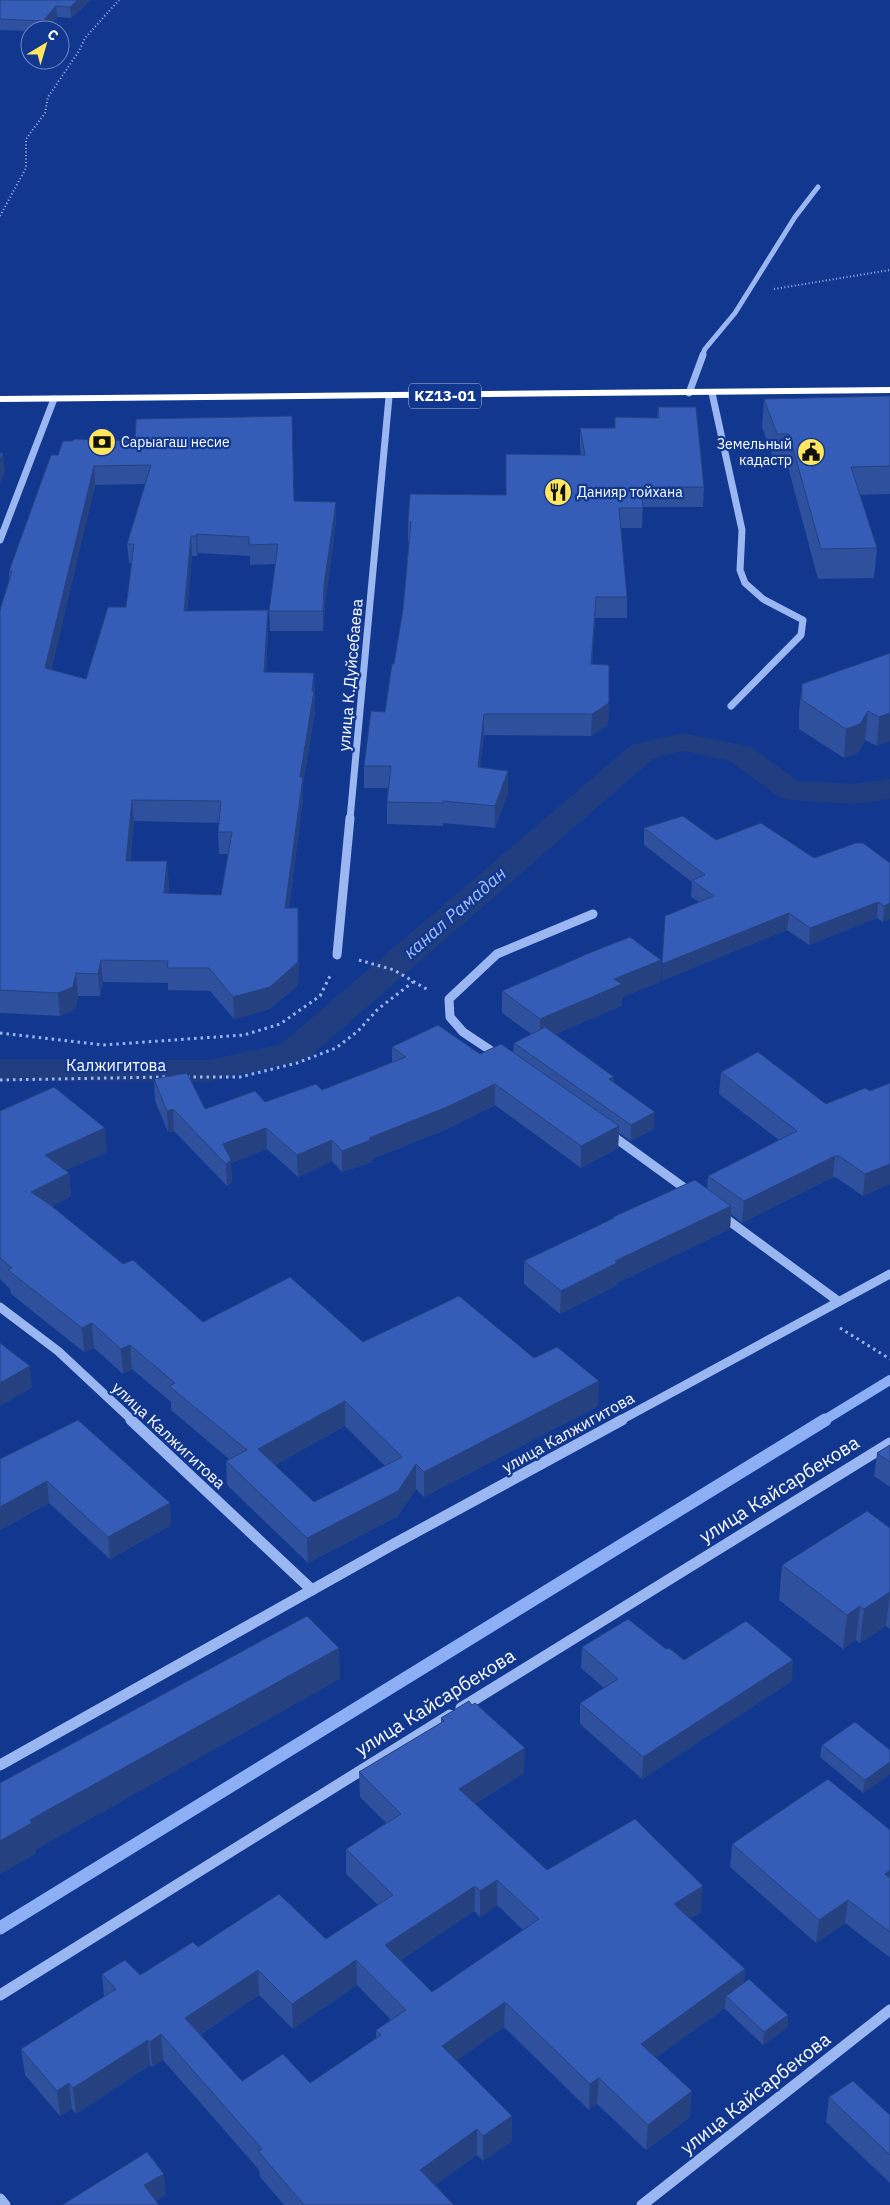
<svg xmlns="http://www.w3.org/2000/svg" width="890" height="2205" viewBox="0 0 890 2205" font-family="'IBM Plex Sans',sans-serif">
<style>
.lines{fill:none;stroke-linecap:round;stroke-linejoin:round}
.stream-far1{stroke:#8daff5;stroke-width:10}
.stream{stroke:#8daff5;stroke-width:13}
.canal{fill:#203d7f;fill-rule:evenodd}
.path-far1{stroke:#9bb7f2;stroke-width:2;stroke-dasharray:1 2.5;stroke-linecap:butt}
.path{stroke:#9bb7f2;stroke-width:3;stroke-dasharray:2.5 4;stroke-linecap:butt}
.minor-far3{stroke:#9bb7f2;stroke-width:5}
.minor-far2{stroke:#9bb7f2;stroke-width:7}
.minor-far1{stroke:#9bb7f2;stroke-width:9}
.minor{stroke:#9bb7f2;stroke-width:11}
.highway{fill:#fff;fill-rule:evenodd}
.wall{fill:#2e509d;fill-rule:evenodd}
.shaded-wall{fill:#254180}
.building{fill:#355db7;stroke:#254180;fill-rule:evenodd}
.labels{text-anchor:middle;stroke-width:4.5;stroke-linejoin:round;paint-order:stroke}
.far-poi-label{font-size:14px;fill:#fff;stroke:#11378f;text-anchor:start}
.shield{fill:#11378f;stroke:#b8c3dd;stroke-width:1}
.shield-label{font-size:15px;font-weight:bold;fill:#fff}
.street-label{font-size:16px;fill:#fff;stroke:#11378f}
.water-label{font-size:18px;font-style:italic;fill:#a7c1f9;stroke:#11378f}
.near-street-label{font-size:19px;fill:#fff;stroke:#11378f}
</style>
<rect width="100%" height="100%" fill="#11378f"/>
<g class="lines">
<path class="stream-far1" d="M823,1421l67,-41"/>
<path class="stream" d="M0,1928l825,-508"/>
<path class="canal" d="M683,733l68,14 47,34 55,3 37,-5v20l-37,5 -63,-4 -11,-3 -49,-36 -47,-10 -30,8 -347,301 -97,22 -209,-1v-22l209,1 72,-16 350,-299z"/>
<g class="path-far1">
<path d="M0,216l26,-48v-29l19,-26 3,-16 31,-46 6,-13 34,-38"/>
<path d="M774,289l116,-19"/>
</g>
<g class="path">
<path d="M359,960l35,10 34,20"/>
<path d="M0,1033l103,12 141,-10 36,-11 40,-28 10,-20"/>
<path d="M187,1077h53l57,-14 39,-15 22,-17 20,-22 35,-27"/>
<path d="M0,1080l166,-3"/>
<path d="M840,1328l50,31"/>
</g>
<path class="minor-far3" d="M702,356l3,-7 30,-36 60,-96 23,-30"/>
<g class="minor-far2">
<path d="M689,393l14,-38"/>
<path d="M712,393l30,137 -2,40 5,13 18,16 40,21 -2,15 -70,71"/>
<path d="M0,540l54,-141"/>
<path d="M350,819l39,-422"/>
</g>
<g class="minor-far1">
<path d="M337,955l13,-137"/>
<path d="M499,1056l-36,-24 -13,-15 -1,-18 48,-45 96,-40"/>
<path d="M610,1134l80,58"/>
<path d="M721,1215l117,86"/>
<path d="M0,1307l58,44 75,70"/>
<path d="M619,1421l271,-147"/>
</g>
<g class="minor">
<path d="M131,1420l181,170"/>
<path d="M461,1708l429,-265"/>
<path d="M0,1765l392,-220 230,-125"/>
<path d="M0,1995l450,-280"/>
<path d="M0,2199l5,6"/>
<path d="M642,2205l248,-195"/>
</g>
<path class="highway" d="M890,387v6l-890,9v-6z"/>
</g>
<g class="wall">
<path d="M0,0h91l-20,18 -14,-1 -11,13h-16v1l-30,-1z"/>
<path d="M890,396v98l-30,1 17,53 -3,30 -56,1 -31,-116h-12l-13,-36 2,-28z"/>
<path d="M658,407l46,80 -1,20h-60l-1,21h-21l6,69v21h-32l-3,46 17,39 -1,22 -17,11 -107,-1 -4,32 28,26 -13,35 -52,-5v3l-56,-2v-22l1,-14h-24v-22l21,-54 9,-48 9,-55 6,-67h-1v-20l98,-27 75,-40 -1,-7v-20h35v-11l42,1z"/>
<path d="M63,441l231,60 42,1v19l-11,84 -2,26h-53l-1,-20 7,-47 -26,1v-9l-52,-3 -1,3h-5l-5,55 81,-1v20l-2,42 48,1 1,38 -12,72v16l-14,109 10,22 -1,55 -28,24 -36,10 -24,-28 -42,-1v-7l-65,-1 -3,14h-22l-3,13 -15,7 -60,-3v-403l9,-30v-9l49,-116zM145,484l-18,60 2,19h3l-6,44 -40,72 -35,-9 44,-185zM134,821l85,2 -1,9 1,22h9l-7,41 -53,-1 1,-12 -39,-21z"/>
<path d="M890,653l-13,93 -12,-6 -7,13 -14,5 -45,-29v-17l3,-28z"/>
<path d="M644,828l72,12 98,18 76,5 -7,59 -6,-4 -68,27 -22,-15 -126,51 38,-79 -8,-5 1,-15 -48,-37z"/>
<path d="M661,960l-1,22 -38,15 -1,9 -66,28 59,43v6l40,46 -23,12 -12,-8 -1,15 -37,20 -86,-63 -48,24 -75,30v3l-30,10 -10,-11 -34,16 -31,-28 -36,14 1,19 -5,4 -53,-55 -6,1 -13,-31 -1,-22 51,30 60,-7 57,-12 70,-28v-15l88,7 33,-1 1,-10 17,-9 -29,-21v-22z"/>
<path d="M721,1072l105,32 44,-13 20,-8v101l-27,12 -26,-18 -4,-1 -91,46 -11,-9 -1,15 -113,54 -1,3 -56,28 -36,-30v-23l88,-42 1,-2 94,-28 1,-13 71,-36 -60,-46z"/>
<path d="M0,1111l107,41 -41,18 3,3 2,23 -19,10 71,58 80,58 160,20 171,16 64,48 -174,91 -8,-8 -18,27 -90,47 -81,-78 -1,-24 3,-2 -58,-49v-8l-39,-33 -9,5 -29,-26 -10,4 -73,-58 -1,-5 -10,-10zM345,1426l40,40 -71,36 -39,-37z"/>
<path d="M890,1445v42l-16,-11 3,-23z"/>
<path d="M0,1459l171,66 -61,34 -61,-56 -49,27z"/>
<path d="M890,1528v101l-4,-3 -26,17 -4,-3 -13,9 -64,-49 3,-35z"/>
<path d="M582,1647l84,2 18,11 108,21 -150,98 -62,-55v-21l24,-15 -23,-20z"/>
<path d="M441,1718l83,55 -49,31 72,66 154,42 -11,6 55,51 -1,14 44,32 -1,13 -24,17 -38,-36v-1l-70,50 35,59 -44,33 -49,-46 -8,6 -85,-83 -47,33 55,81 -29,20 -6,-6 -42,30 19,20h-170l-24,-28 -1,-7 -96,-110 -11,7 -2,-2 -74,49 -4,-5 -12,7 -35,-41 -4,-26 83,-52 -2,-23 38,1 58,-28 128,-8 52,-34 -32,-31v-25l40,-26 -26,-26 -1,-25 82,-49zM497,1905l26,25 -91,62 -31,-32 73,-49 6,6zM357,1985l34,35 -15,10v8l-66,45 -68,-2 -42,-46 59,-40 34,34z"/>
<path d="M822,1745l68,5v24l-27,19 -43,-36z"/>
<path d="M890,1830v126l-1,1 -44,-34 -29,20 -86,-76 2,-23z"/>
<path d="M829,2097l61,18v68l-64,-61z"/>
</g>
<g class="shaded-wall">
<path d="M78,0h13l-20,18 -1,-11z"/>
<path d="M56,6l1,11 -11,13h-2l-1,-9z"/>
<path d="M3,453l2,20 -5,11v-24z"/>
<path d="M94,466l1,19 -48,204 -2,-21z"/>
<path d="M336,502v19l-11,84 -2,26v-20l1,-26z"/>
<path d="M197,534l1,19 -1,3 -1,-20z"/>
<path d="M191,536l1,20 -7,76 -1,-21z"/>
<path d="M596,597l-1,21 -4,68v-22z"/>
<path d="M268,610v20l-3,63 -1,-21z"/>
<path d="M314,673l1,38 -12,72v16l-17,131 -1,-22 15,-131z"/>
<path d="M609,703l-1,22 -17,11 1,-22z"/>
<path d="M868,711l-3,29 -7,13 -14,5 2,-29z"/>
<path d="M890,713v28l-13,5 2,-29z"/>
<path d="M484,714v21l-7,54 1,-22z"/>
<path d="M508,771v22l-13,35v-22z"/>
<path d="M132,800l2,21 -7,62 -1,-22z"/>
<path d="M167,861l2,21 -4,33 -1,-22z"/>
<path d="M878,902l-1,16 -68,27 1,-17z"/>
<path d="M890,903v16l-7,3 1,-16z"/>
<path d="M298,908l1,22 -1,55 -28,24 -36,10 -1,-22z"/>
<path d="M789,913l-2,17 -126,51 1,-17z"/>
<path d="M101,960l2,22 -3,14 -2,-22z"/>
<path d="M661,960l-1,22 -38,15 -1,9 -81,35v-22l74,-40z"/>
<path d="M76,973l2,23 -3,13 -15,7 -2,-23z"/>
<path d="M614,1077v16l-5,-14z"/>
<path d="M495,1084v21l-48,24 -75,30v3l-30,10v-21l27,-13z"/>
<path d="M173,1109l1,22 -6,1 -1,-21z"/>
<path d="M655,1112l-1,17 -23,12v-16z"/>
<path d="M619,1126l-1,22 -37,20v-22z"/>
<path d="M105,1128l2,24 -60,27 -2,-24z"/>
<path d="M266,1128l1,21 -36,14 1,19 -5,4 -1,-22 -3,-20z"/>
<path d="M332,1140v21l-34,16 -1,-22z"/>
<path d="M835,1156l-2,21 -91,46 2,-22z"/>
<path d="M890,1164v20l-27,12 2,-22z"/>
<path d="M69,1173l2,23 -37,19 -3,-23z"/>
<path d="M731,1206l-1,23 -113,54 -1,3 -56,28 1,-23 54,-30z"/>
<path d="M92,1323l2,25 -10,4 -2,-24z"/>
<path d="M130,1345l2,24 -9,5 -2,-25z"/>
<path d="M30,1366l2,22 -32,18v-23z"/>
<path d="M599,1381l-1,25 -174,91v-25z"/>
<path d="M345,1401v25l-85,48 -2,-25z"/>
<path d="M416,1464v25l-18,27 -90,47 -1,-25z"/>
<path d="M47,1481l2,22 -49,27v-23z"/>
<path d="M170,1503l1,22 -61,34 -2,-22z"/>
<path d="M890,1592l-4,34 -26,17 4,-34z"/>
<path d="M860,1606l-4,34 -13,9 4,-34z"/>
<path d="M339,1648l1,31 -305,171 1,4 -36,20v-33l30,-21z"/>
<path d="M793,1660l-1,21 -150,98 1,-22z"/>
<path d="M525,1748l-1,25 -65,41v-25z"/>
<path d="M890,1762v12l-27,19 2,-13z"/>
<path d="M890,1870v22l-5,-18z"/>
<path d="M497,1880v25l-17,12v-26z"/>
<path d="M475,1886l-1,25 -88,59 -1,-25z"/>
<path d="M703,1886l-2,26 -28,17 1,-25z"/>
<path d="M848,1900l-3,23 -29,20 3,-23z"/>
<path d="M356,1960l1,25 -64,44 -1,-25z"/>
<path d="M745,1969l-2,25 -17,2 -1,12 -86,62 2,-26z"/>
<path d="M258,1970l1,25 -72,48 -2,-25z"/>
<path d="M505,2002l-1,25 -62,44v-25z"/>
<path d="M788,2015l-1,13 -24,17 1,-13z"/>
<path d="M161,2034l2,26 -11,7 -2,-25z"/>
<path d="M148,2040l2,25 -74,49 -3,-26z"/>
<path d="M599,2078l-2,26 -8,6 1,-26z"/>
<path d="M69,2083l3,26 -12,7 -3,-25z"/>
<path d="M692,2091l-2,26 -44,33 2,-25z"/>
<path d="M512,2116v25l-29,20v-25z"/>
<path d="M477,2129v26l-56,40 -1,-25z"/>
<path d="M164,2174l2,21 -18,10 -4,-20z"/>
</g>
<g class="building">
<path d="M0,0h78l-8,7 -14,-1 -13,15 -43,-2z"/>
<path d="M890,396v70l-39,1 26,81 -56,1 -32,-115h-12l-13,-35z"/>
<path d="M658,407h38l8,80h-63l2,21h-24l8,89h-31l-5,67 18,1v38l-17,11h-108l-6,53 30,4 -13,35 -52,-5v2l-56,-1 4,-36h-27l7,-55 14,1 7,-48h2l9,-55 8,-87h-3l2,-28 96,1v-41l79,1 -5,-27h35v-11l44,1z"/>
<path d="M292,416l2,85 42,1 -12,83 -1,26h-54l9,-67 -29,1v-8l-52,-3 -1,2h-5l-7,75 84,-1 -4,62 50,1 -2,18h2l-14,86h3l-18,131h13v54l-28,25 -37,10 -24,-29h-42l1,-7 -67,-1 -3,14 -22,-1 -3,14 -15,6 -58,-3v-380l12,-39h-3l42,-116h7l5,-14h9l3,-2 60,2 1,-22zM151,465l-24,79h7l-8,63h-18l-22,72 -41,-11 49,-202zM132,800l89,1 -3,31h14l-11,63 -57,-2 3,-32h-41z"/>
<path d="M0,453h3l-3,7z"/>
<path d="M890,653v60l-11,4 -11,-6 -8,13 -14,5 -44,-29v-16z"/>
<path d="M683,816l33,24 45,-17 53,35 42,-15h7l27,20v40l-6,3 -6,-4 -68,26 -21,-15 -127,51 3,-48 49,-20 -22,-16 13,-5 -61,-47z"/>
<path d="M630,937l31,23 -47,19 8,5 -82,35 -38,-28 85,-37z"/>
<path d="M438,1025l42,29 21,-10 118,82 -38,20 -86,-62 -48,23 -78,31 2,2 -29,11 -10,-11 -35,15 -31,-27 -43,16 8,16 -5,4 -53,-55 -6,2 -13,-32 33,-6 18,36 50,-18 10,11 51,-18 6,6 84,-33 -14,-10z"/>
<path d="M545,1027l69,50 -5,2 46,33 -24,13 -117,-82z"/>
<path d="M758,1052l68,52 39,-16 5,3 20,-8v81l-25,10 -26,-18h-4l-91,45 -36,-25 89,-45 -76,-59z"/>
<path d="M54,1087l51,41 -60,27 24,18 -38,19 18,12 74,60 10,-4 70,62 87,-45 73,65 96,-46 75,62 23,-11 42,34 -175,91 -8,-8 -18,27 -91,47 -81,-77 21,-11 -78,-64 6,-3 -45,-38 -9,4 -29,-26 -10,5 -74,-58 4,-2 -12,-10v-147zM345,1401l57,56 -88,45 -56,-53z"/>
<path d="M695,1180l36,26 -116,55 2,2 -56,28 -37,-30 90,-43 -1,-1z"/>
<path d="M0,1343l30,23 -30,17z"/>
<path d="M78,1420l92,83 -62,34 -61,-56 -47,26v-48z"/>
<path d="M890,1445v17l-13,-9z"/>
<path d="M867,1511l23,17v64l-26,17 -4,-3 -13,9 -65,-50z"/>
<path d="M307,1616l32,32 -309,172 2,3 -32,18v-58z"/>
<path d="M628,1619l38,30 3,-1 15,12 62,-39 47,39 -150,97 -63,-54 38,-24 -36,-32z"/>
<path d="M469,1701l3,4 3,-2 50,45 -66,41 88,81 88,-51 68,67 -29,18 71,65 -104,75 51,47 -44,34 -49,-47 -9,6 -85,-82 -63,44 70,70 -29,20 -6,-7 -57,41 34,35h-150l-46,-54 4,-2 -101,-115 -11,8 -2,-2 -75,48 -4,-5 -12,8 -36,-42 95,-60 -14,-15 23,-14 15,15 53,-33 5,5 81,-53 47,45 67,-44 -47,-46 55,-35 -42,-42 85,-51 -3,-3zM497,1880l42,39 -107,73 -47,-47 90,-59 5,5zM356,1960l50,50 -30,20 5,5 -71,48 -27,-29 -41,27 -57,-63 73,-48 34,34z"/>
<path d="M855,1722l35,28v12l-25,18 -43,-35z"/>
<path d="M828,1779l62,51v40l-5,4 5,4v54l-42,-32 -29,20 -87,-76z"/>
<path d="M749,1979l39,36 -24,17 -38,-36z"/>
<path d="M853,2081l37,34v40l-61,-58z"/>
<path d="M147,2152l17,22 -20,11 15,20h-97z"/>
</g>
<defs>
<g id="bank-disc" transform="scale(1.4375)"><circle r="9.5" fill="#ffe65c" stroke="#11378f"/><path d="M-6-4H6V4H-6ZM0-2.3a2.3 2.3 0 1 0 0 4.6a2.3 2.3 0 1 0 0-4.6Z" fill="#111"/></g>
<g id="civic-disc" transform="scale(1.4375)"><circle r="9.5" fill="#ffe65c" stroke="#11378f"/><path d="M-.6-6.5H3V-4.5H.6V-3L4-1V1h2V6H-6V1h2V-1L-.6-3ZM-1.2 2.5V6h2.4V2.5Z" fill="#111"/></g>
<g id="restaurant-disc" transform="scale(1.4375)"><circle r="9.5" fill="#ffe65c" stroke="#11378f"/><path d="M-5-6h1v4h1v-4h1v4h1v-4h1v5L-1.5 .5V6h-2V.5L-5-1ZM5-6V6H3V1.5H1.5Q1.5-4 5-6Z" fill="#111"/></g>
</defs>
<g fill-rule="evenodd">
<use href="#bank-disc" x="102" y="442"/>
<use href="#civic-disc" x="811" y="452"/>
<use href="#restaurant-disc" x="558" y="492"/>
</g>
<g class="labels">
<g class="far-poi-label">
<text x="121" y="447">Сарыагаш несие</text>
<text x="792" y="449" text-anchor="end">Земельный<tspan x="792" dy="16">кадастр</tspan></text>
<text x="577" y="497">Данияр тойхана</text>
</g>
<rect class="shield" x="409" y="383.5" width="72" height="25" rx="4"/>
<g class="shield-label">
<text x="445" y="401">KZ13-01</text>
</g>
<g class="street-label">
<text transform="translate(350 675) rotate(-85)" y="6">улица К.Дуйсебаева</text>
<text x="116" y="1071">Калжигитова</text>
<text transform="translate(568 1432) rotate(-29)" y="6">улица Калжигитова</text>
<text transform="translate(169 1435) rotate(43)" y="6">улица Калжигитова</text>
</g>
<g class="water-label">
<text transform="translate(455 913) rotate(-41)" y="6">канал Рамадан</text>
</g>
<g class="near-street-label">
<text transform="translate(779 1489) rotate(-32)" y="7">улица Кайсарбекова</text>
<text transform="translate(435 1702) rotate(-32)" y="7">улица Кайсарбекова</text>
<text transform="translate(755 2093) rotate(-38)" y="7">улица Кайсарбекова</text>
</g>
</g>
<g transform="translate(45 45) rotate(38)"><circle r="24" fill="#11378f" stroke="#7087bc"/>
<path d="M0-4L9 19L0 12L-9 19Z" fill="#ffe65c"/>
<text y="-8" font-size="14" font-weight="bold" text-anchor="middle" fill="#ffffff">С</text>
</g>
</svg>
